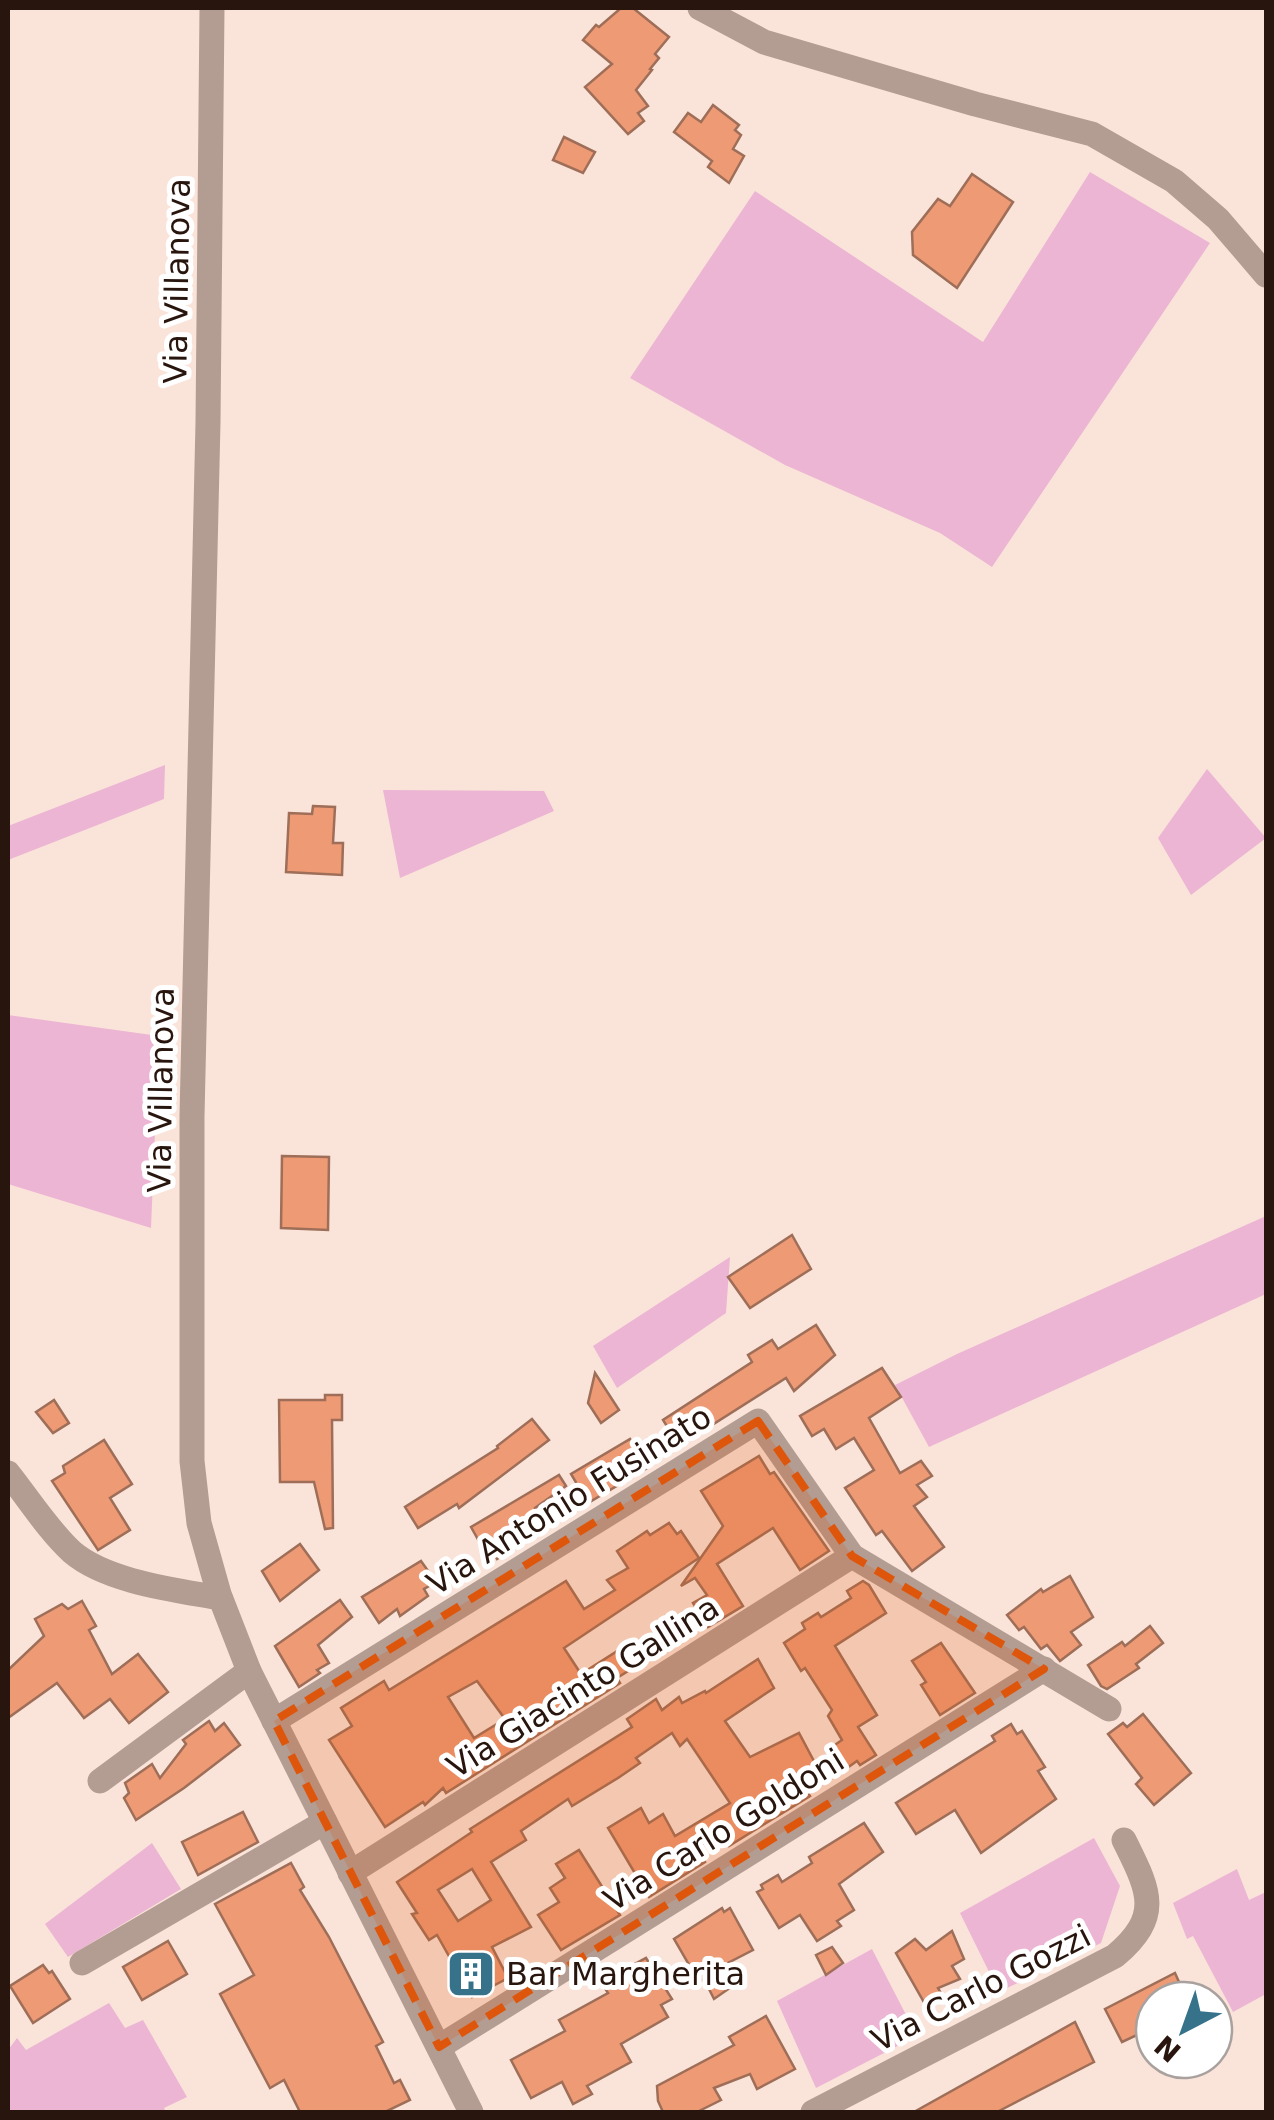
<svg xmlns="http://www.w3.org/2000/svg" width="1274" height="2120" viewBox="0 0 1274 2120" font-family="'DejaVu Sans',sans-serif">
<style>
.green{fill:#ecb5d3}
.building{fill:#ee9a75;stroke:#9e6e58;stroke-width:2.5;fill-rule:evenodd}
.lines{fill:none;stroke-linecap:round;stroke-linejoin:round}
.minor{stroke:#b39c91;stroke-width:25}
.marked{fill:#de560c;fill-opacity:0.2;stroke:#de560c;stroke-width:8;stroke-dasharray:20 12;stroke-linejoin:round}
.labels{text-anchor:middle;stroke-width:10;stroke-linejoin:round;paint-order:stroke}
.street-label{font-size:32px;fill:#28150d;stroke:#fff}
.poi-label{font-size:32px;fill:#28150d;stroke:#fff;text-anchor:start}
</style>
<rect width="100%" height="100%" fill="#fae4da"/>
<g class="green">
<path d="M1090,172l120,71 -218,324 -52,-34 -155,-68 -155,-87 125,-187 228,151z"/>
<path d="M165,765l-1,34 -156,61v-34z"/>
<path d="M1207,769l59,69 -75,57 -33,-57z"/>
<path d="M383,790l161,1 10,20 -154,67z"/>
<path d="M8,1015l151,21 -8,192 -143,-44z"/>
<path d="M1266,1216v78l-337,153 -34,-62 62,-31z"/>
<path d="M730,1257l-4,56 -109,75 -24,-42z"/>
<path d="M1094,1838l26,48 -19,57 -102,49 -39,-79z"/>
<path d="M152,1843l29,46 -113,68 -23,-33z"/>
<path d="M1237,1869l12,31 17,-8v102l-33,18 -40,-76 -6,3 -14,-36z"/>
<path d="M872,1949l45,87 -101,52 -39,-87z"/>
<path d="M109,2003l16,25 18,-8 44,77 -23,11 2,4h-158v-62l9,-12 9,12z"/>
</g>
<g class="building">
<path d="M621,8h12l36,29 -14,17 4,4 -9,11 2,1 -16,20 12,16 -10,7 6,8 -16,13 -43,-47 27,-23 -29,-24 13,-15 3,2z"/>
<path d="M713,105l26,20 -4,5 6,5 -8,14 11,7 -15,27 -21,-16 4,-6 -38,-29 14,-19 13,9z"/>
<path d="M564,137l31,15 -12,21 -30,-13z"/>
<path d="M972,174l41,28 -56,86 -44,-33 -1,-23 26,-33 12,7z"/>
<path d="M313,806l22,1 -2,36h10l-1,32 -56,-3 3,-59 23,1z"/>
<path d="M282,1156l47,1 -1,73 -47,-2z"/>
<path d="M792,1235l19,34 -61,39 -22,-31z"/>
<path d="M816,1325l19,30 -41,36 -8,-13 -107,68 -16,-26 89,-58 -4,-7 24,-15 6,9z"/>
<path d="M882,1368l19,29 -32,21 31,55 21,-12 11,15 -15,9 10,12 -13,9 30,41 -32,24 -30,-40 -6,4 -31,-47 29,-18 -20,-32 -18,11 -12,-20 -12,7 -12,-20z"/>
<path d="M595,1373l24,37 -18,13 -13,-20z"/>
<path d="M325,1395h17v25h-10l1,108 -8,1 -11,-47h-34l-1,-82h46z"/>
<path d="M54,1400l15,23 -16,10 -17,-21z"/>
<path d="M532,1419l17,21 -90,68 -2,-4 -39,24 -13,-21 93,-59 -1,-2z"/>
<path d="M630,1439l17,29 -59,35 -17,-29z"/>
<path d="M104,1440l28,44 -22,14 20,32 -32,20 -46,-69 13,-8 -2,-7z"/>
<path d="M759,1456l11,18 4,-2 55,79 -29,19 -27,-42 -56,36 26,42 -35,21 -15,-24 14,-8 -12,-17 -14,8 42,-60 -22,-35z"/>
<path d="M559,1475l7,11 -31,22 9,22 -47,29 -6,-11 -6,4 -14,-25z"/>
<path d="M669,1523l8,11 4,-3 18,27 -135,90 17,26 38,-24 14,18 -16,10 3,5 -174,110 -3,-5 -18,17 -2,-3 -38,25 -56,-87 23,-14 -11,-18 43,-27 5,9 177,-109 18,28 31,-19 -8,-10 21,-12 -11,-17 30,-20 3,4zM477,1681l28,38 -31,19 -26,-41z"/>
<path d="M300,1544l19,26 -39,31 -18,-30z"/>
<path d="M421,1561l15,21 -12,7 4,7 -28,20 -3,-7 -18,14 -17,-26z"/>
<path d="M1070,1576l23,41 -22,15 10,13 -21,16 -13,-16 -6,4 -17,-22 -5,3 -12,-15 34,-26 2,3z"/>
<path d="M863,1581l6,4 17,28 -51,33 42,69 -19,12 18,28 -16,10 -3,-4 -17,12 -14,-22 16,-11 -14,-24 4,-6 -27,-42 -4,3 -17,-28 21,-14 -3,-6 16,-10 3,4 30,-19 -4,-7z"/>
<path d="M340,1600l12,17 -34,28 11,18 -12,7 3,3 -21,14 -24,-41z"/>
<path d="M82,1601l14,25 -7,4 23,44 26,-20 30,38 -39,31 -19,-24 -26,19 -27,-35 -49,35v-48l36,-34 -9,-17 27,-15 6,5z"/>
<path d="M1150,1626l13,17 -27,21 3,4 -32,21 -6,-3 -13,-21 34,-23 3,4z"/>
<path d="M941,1643l34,50 -35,22 -19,-30 5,-3 -14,-21z"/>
<path d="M758,1659l16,29 -49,33 25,36 49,-24 16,30 -18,12 13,21 -81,50 -8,-13 -24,14 8,15 -56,35 -41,-69 33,-20 8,15 14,-9 12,22 55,-33 -43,-64 -7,7 -8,-13 -36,25 4,5 -22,15 -46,28 -4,-7 -47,32 5,9 -35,22 40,65 -39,20 16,31 -36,19 -35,-62 -8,5 -17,-26 5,-1 -20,-31 75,-50 -2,-3 162,-102 -5,-8 29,-20 6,11 17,-13 3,6 23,-12 1,2zM472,1869l19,31 -33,21 -20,-31z"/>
<path d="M1143,1714l48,59 -37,32 -18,-21 6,-6 -34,-44 15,-11 4,4z"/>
<path d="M209,1721l6,10 9,-8 16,22 -56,43 -48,32 -12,-22 5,-5 -4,-10 27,-19 8,14 26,-34 -3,-4z"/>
<path d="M1011,1724l6,10 5,-3 23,36 -7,4 18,28 -75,54 -26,-43 -39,24 -20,-31 99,-62 -3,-5z"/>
<path d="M243,1812l15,30 -60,33 -16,-33z"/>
<path d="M864,1823l19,29 -44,32 15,26 -17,11 4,5 -24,15 -17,-26 -21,13 -22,-36 6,-3 -2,-4 17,-10 4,7 30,-19 -3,-6z"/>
<path d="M579,1850l41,65 -59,35 -23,-35 21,-13 -9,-14 15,-10 -9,-14z"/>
<path d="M291,1863l13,24 -4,3 29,47 54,105 -7,4 18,37 6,-3 10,20 -25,12h-85l-16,-32 -14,8 -50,-94 34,-19 -39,-71z"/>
<path d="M722,1908l2,4 6,-4 23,42 -29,15 13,18 -23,16 -10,-20 -5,3 -25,-43z"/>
<path d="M952,1931l12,28 -12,7 8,13 -22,9 4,7 -17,9 -29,-51 19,-14 11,11z"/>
<path d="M168,1941l19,33 -45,26 -19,-33z"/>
<path d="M832,1947l11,16 -17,12 -10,-20z"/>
<path d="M646,1958l26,41 -11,6 7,12 -47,27 10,18 -44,24 5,8 -19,10 -11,-22 -31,16 -20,-38 54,-29 -6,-11 49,-27 -7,-11z"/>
<path d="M43,1965l6,8 3,-2 18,28 -37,24 -23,-37z"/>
<path d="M1175,1973l12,27h-33v27l-32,15 -17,-33z"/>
<path d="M766,2016l29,53 -38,20 -7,-15 -36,14 7,12 -24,12h-34l-5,-11 -1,-15 77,-41 -5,-8z"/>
<path d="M1075,2022l19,40 -97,50h-83z"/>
</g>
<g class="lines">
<g class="minor">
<path d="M212,8l-4,414 -16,694v345l7,62 20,71 30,77 222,441"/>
<path d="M700,8l64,34 211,62 117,30 82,47 44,38 48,56"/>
<path d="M8,1473c20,25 40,57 64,79 35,30 104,38 148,46"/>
<path d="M274,1721l484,-300 94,135 257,153"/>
<path d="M100,1781l149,-110"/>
<path d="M350,1873l502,-317"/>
<path d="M82,1963l243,-141"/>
<path d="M439,2047l605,-378"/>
<path d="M813,2112l302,-156c49,-41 33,-67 9,-116"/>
</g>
</g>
<path class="marked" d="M758,1421l94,135 192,113 -605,378 -165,-326z"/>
<defs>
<g id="building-square" transform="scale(2.5)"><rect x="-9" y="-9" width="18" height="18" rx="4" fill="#36738a" stroke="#fff"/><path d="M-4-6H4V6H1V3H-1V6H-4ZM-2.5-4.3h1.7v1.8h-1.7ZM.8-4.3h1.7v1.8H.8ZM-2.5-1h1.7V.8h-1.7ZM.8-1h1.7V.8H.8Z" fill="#fff"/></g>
</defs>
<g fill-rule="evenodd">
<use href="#building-square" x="471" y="1974"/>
</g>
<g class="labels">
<g class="street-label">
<text transform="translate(177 281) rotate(-89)" y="11">Via Villanova</text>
<text transform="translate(161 1090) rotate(-89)" y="11">Via Villanova</text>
<text transform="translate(569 1500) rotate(-32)" y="11">Via Antonio Fusinato</text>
<text transform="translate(583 1687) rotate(-32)" y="11">Via Giacinto Gallina</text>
<text transform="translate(724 1830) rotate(-32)" y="11">Via Carlo Goldoni</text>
<text transform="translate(981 1988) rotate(-27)" y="11">Via Carlo Gozzi</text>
</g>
<g class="poi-label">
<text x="506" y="1985">Bar Margherita</text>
</g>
</g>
<rect width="1274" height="2120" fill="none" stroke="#28150d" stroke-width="20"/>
<g transform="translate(1184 2030) rotate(221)"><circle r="48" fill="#ffffff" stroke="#a9a19e" stroke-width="2.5"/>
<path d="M0-8L18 38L0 25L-18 38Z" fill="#36738a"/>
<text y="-15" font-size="28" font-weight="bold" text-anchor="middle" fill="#28150d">N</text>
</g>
</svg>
